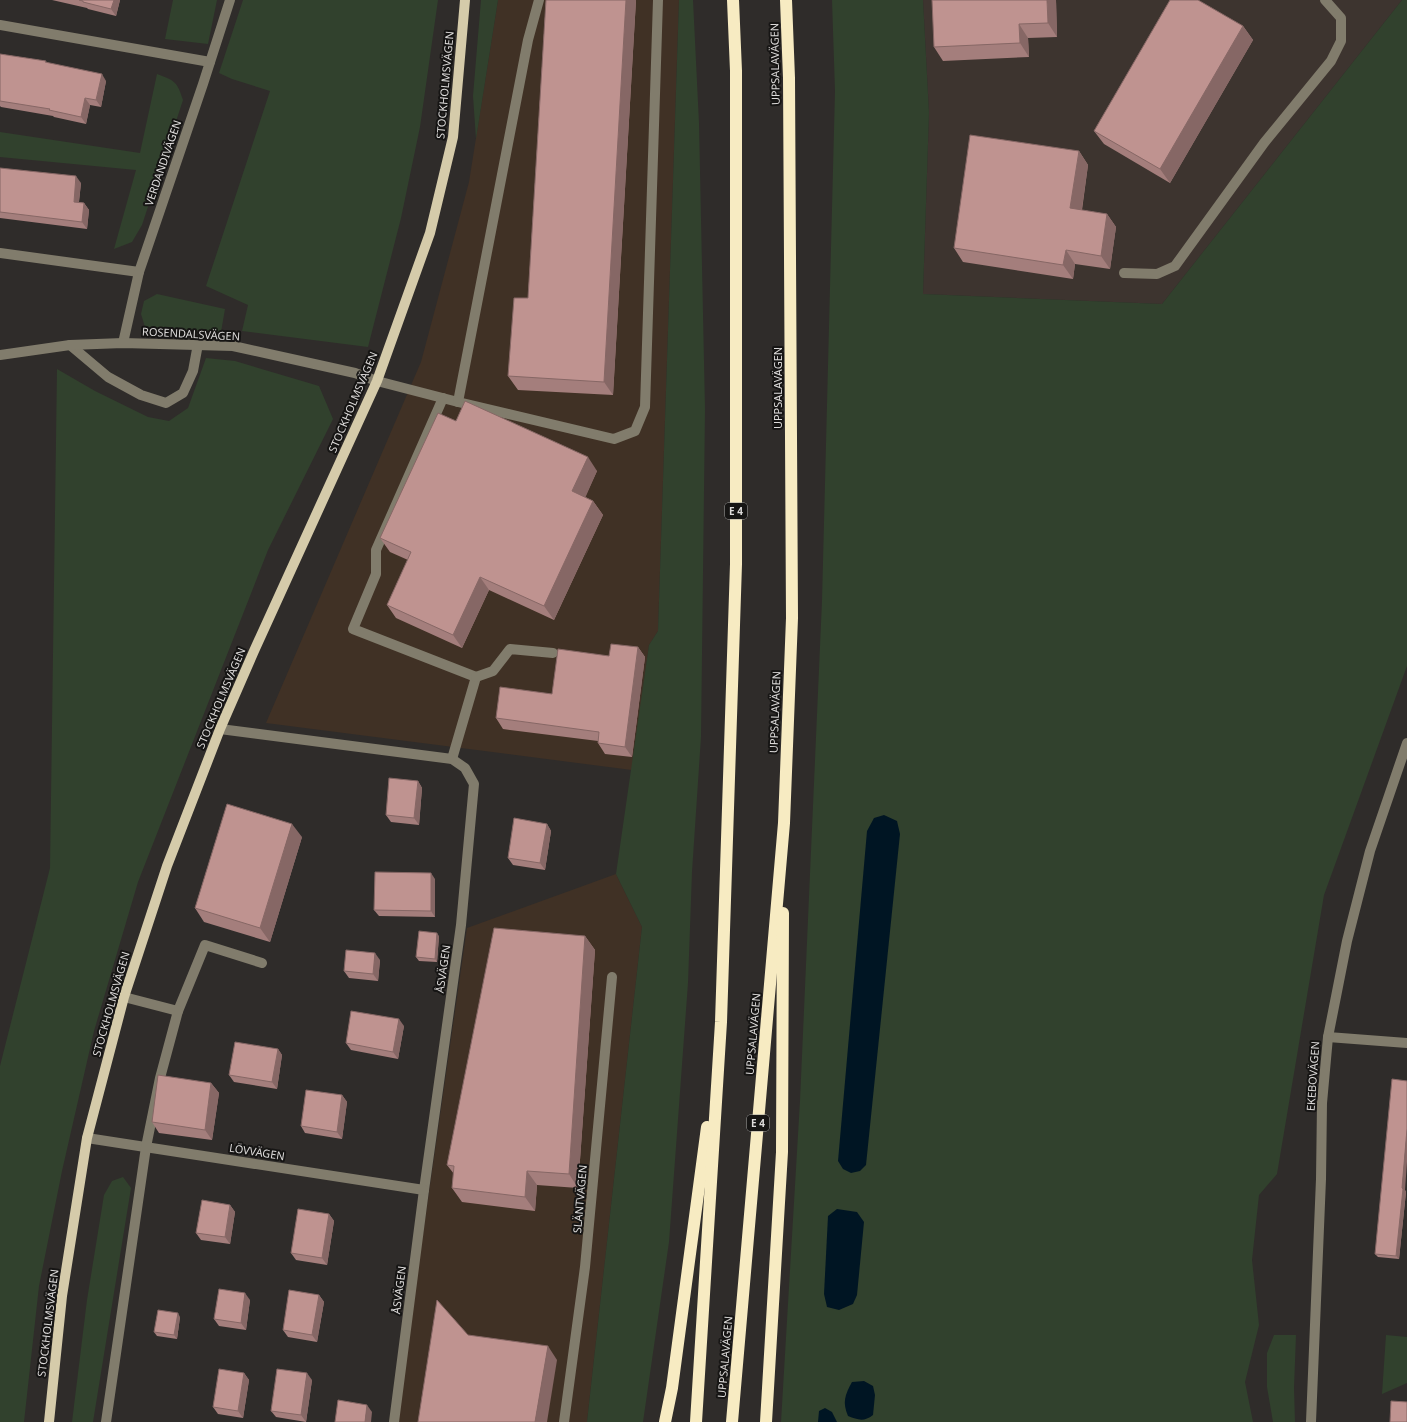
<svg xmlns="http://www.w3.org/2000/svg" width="1407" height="1422" viewBox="0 0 1407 1422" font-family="'Noto Sans',sans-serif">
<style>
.built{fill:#3d342f}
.industrial{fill:#403125}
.green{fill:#31412d}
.water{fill:#001523}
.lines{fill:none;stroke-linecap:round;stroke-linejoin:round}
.minor{stroke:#817c6c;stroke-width:10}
.major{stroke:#d5cbaa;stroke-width:10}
.highway{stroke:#f7ebc2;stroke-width:12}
.wall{fill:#a47e7c}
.shaded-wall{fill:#866765}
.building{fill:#bf9390;stroke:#866765}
.labels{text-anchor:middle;stroke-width:4;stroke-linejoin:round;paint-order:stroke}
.shield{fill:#161514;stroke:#a1a09f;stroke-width:1}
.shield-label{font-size:10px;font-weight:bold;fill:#dddbda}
.street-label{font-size:11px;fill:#dddbda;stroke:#161514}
</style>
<rect width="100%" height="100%" fill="#2f2c2a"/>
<path class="built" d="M923,0h479l-240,304 -239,-10 6,-181z"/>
<g class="industrial">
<path d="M498,0h181l-21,631 -9,14 -17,125 -366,-47 155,-361 48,-180z"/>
<path d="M616,874l26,53 -55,495h-191l71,-494z"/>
</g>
<g class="green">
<path d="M173,0h44l-9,44 -43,-5z"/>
<path d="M243,0h195l-18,127 -19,91 -33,129 -126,-16 6,-26 -42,-19 64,-195 -38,-12 -13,-6z"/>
<path d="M481,0h17l-22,139 -3,-43z"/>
<path d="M679,0h14l6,123 6,286 -4,328 -9,135 -4,111 -19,259 -26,180h-56l55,-495 -26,-53 33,-229 9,-14z"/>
<path d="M832,0h91l6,113 -6,181 239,10 240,-304h5v666l-83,229 -47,279 -18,21 -7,65 7,65 -14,57 8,40h-472l19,-321 22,-500 13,-510z"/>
<path d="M157,74c19,7 20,8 26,26l-41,125 -10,17 -18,7 22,-79 -136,-13v-25l140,21z"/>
<path d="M157,294l68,15 -4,23 -76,-5 -4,-13 3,-13z"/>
<path d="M206,358l29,3 84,25 14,33 -65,131 -130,332 -44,149 -32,140 -23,115 -15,136h-24v-356l50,-198 7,-499 38,22 53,26 21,4 19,-13z"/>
<path d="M123,1177l8,11 -38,234h-21l15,-122 17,-105 8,-14z"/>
<path d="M1274,1335h22l-2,53 1,34h-22l-6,-35v-34z"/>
<path d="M1386,1335l21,2v46l-25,11z"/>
</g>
<g class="water">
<path d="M884,815l13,6 3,13 -34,331 -6,6 -9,2 -8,-4 -5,-8 29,-330 7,-13z"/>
<path d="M837,1209l20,3 7,10 -7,73 -4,9 -14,6 -12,-3 -3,-13 4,-78z"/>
<path d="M864,1381l9,5 2,9 -2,20c-9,7 -15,5 -25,1 -6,-14 -3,-21 4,-34z"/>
<path d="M825,1408l7,4 5,10h-19l1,-11z"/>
</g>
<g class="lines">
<g class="minor">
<path d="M0,25l210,37"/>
<path d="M0,253l139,19"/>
<path d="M1124,273l33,1 18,-8 89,-123 67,-82 10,-20v-23l-16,-18"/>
<path d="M123,343l16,-71 64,-188 27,-84"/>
<path d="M70,345l38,32 33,18 25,8 17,-10 10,-22 5,-27"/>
<path d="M0,355l70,-10 53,-2 110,3 122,27 22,8 81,21 156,37 21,-8 10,-24 13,-407"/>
<path d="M443,398l-67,152v24l-23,55 123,48 -24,82"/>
<path d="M458,402l70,-362 11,-40"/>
<path d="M476,677l17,-6 17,-22 43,4"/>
<path d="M220,729l232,30 13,9 9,16 -13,141 -37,265 -30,232"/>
<path d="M178,1011l27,-66 57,18"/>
<path d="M1328,1037l79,6"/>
<path d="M87,1138l337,52"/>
<path d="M106,1422l40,-275 14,-69 18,-67 -54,-14"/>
<path d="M564,1422l21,-155 27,-290"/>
<path d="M1311,1422l10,-243 1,-76 6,-66 19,-96 23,-90 37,-108"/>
</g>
<path class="major" d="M49,1422l13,-126 25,-158 37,-141 43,-131 53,-137 34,-78 123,-270 53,-148 23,-96 12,-137"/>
<g class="highway">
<path d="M665,1422l7,-34 35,-261"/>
<path d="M696,1422l25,-400 15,-458v-493l-3,-71"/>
<path d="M732,1422l52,-599 8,-205 -3,-540 -3,-78"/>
<path d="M766,1422l16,-270 1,-239"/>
</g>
</g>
<g class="wall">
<path d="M52,0h68l-4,16 -28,-7 -1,-1z"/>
<path d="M546,0h90l-23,395 -95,-5 -10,-14 20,-78z"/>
<path d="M1056,0l1,37 -29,1 1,19 -86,4 -9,-14z"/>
<path d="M1243,26l10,14 -83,143 -66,-39 -10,-13z"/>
<path d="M0,54l46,7 1,2 59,18 -5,26 -11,-2 -4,19 -32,-7 -1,-1 -52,-9 -1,-1z"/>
<path d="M1079,151l9,14 -6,45 25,4 9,13 -6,42 -35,-5 -2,15 -110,-17 -9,-14z"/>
<path d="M0,168l81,15 -2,19 5,1 5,7 -2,19 -87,-11z"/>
<path d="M456,421l141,50 -12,26 8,4 10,14 -49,105 -65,-30 -27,58 -66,-30 -9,-13 21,-45 -18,-8 -10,-14z"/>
<path d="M638,647l7,10 -13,100 -27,-3 -7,-11v-2l-95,-12 -7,-11 56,-24 57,-38z"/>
<path d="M418,781l4,7 -3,37 -28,-3 -5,-7z"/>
<path d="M547,824l4,7 -6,39 -32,-5 -5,-7z"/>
<path d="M302,837l-32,105 -66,-20 -9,-14z"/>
<path d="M435,879v38l-56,-1 -5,-6z"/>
<path d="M439,936l-2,26 -18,-1 -3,-4z"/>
<path d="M585,936l10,14 -17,238 -41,-3 -2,26 -73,-9 -10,-14 2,-14 -7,-9z"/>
<path d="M380,960l-2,21 -29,-3 -5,-7z"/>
<path d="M404,1026l-6,33 -47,-9 -5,-7z"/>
<path d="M278,1049l4,6 -5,34 -43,-7 -5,-7z"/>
<path d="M211,1083l8,10 -7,47 -53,-7 -7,-11z"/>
<path d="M342,1095l5,7 -5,37 -37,-6 -4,-7z"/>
<path d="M1405,1190l1,2 -7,67 -21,-2 -3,-3z"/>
<path d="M230,1205l5,7 -5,32 -29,-4 -5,-7z"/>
<path d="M329,1214l5,7 -7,44 -31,-5 -5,-7z"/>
<path d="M319,1295l5,7 -7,40 -29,-5 -5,-7z"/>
<path d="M250,1300l-4,30 -27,-4 -5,-7z"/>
<path d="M180,1317l-3,22 -20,-3 -3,-4z"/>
<path d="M244,1373l5,7 -6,38 -25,-4 -5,-7z"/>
<path d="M312,1380l-6,42 -30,-5 -5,-6z"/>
</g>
<g class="shaded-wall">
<path d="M114,0h6l-4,16 -5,-7z"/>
<path d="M626,0h10l-23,395 -9,-13z"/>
<path d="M1047,0h9l1,37 -9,-14z"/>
<path d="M1019,24l9,14 1,19 -9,-14z"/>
<path d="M1243,26l10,14 -83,143 -10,-14z"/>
<path d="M102,74l4,7 -5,26 -5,-7z"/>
<path d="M85,98l5,7 -4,19 -5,-7z"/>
<path d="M1079,151l9,14 -8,57 -10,-14z"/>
<path d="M76,176l5,7 -3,26 -4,-7z"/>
<path d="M84,203l5,7 -2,19 -5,-7z"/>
<path d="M1107,214l9,13 -6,42 -9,-13z"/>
<path d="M1066,250l9,14 -2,15 -10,-14z"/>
<path d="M588,457l9,14 -15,34 -10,-14z"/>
<path d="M593,501l10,14 -49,105 -10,-14z"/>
<path d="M480,577l9,13 -27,58 -9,-13z"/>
<path d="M638,647l7,10 -13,100 -7,-10z"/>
<path d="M418,781l4,7 -3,37 -5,-7z"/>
<path d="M292,824l10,13 -32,105 -10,-14z"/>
<path d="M547,824l4,7 -6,39 -5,-7z"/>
<path d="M431,873l4,6v38l-4,-6z"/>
<path d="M437,933l2,3 -2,26 -2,-3z"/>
<path d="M585,936l10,14 -17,238 -9,-14z"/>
<path d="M375,953l5,7 -2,21 -5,-7z"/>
<path d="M399,1019l5,7 -6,33 -5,-7z"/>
<path d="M278,1049l4,6 -5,34 -5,-7z"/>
<path d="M211,1083l8,10 -7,47 -7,-10z"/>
<path d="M342,1095l5,7 -5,37 -5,-7z"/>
<path d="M1407,1129v33l-2,28 1,2 -7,67 -3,-3z"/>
<path d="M527,1171l10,14 -2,26 -10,-14z"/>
<path d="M230,1205l5,7 -5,32 -5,-7z"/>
<path d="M329,1214l5,7 -7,44 -5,-7z"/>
<path d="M245,1293l5,7 -4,30 -5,-7z"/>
<path d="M319,1295l5,7 -7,40 -5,-7z"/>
<path d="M178,1313l2,4 -3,22 -3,-4z"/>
<path d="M548,1346l9,14 -10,62h-12z"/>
<path d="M244,1373l5,7 -6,38 -5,-7z"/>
<path d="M307,1373l5,7 -6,42 -5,-7z"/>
<path d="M367,1405l5,7 -1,10h-6z"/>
</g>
<g class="building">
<path d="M79,0h35l-3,9 -28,-7v-1z"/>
<path d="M546,0h80l-22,382 -96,-6 6,-78h14z"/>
<path d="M932,0h115l1,23 -29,1 1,19 -86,4z"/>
<path d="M1170,0h28l45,26 -83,143 -66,-38z"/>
<path d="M0,54l46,7 -1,1 57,12 -6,26 -11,-2 -4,19 -32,-7 1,-1 -50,-8z"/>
<path d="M970,135l109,16 -9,57 37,6 -6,42 -35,-6 -3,15 -109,-17z"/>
<path d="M0,168l76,8 -2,26 10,1 -2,19 -82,-10z"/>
<path d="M465,401l123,56 -16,34 21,10 -49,105 -64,-29 -27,58 -66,-30 24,-53 -31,-14 58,-125 18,8z"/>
<path d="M611,644l27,3 -13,100 -27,-4 1,-11 -103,-14 4,-31 52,7 6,-45 51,7z"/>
<path d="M389,778l29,3 -4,37 -28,-3z"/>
<path d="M227,804l65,20 -32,104 -65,-20z"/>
<path d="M514,818l33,6 -7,39 -32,-5z"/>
<path d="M375,872l56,1v38l-57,-1z"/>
<path d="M494,928l91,8 -16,238 -42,-3 -2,26 -73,-9 2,-22 -7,-1z"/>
<path d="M419,931l18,2 -2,26 -19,-2z"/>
<path d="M346,950l29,3 -2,21 -29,-3z"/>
<path d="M351,1011l48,8 -6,33 -47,-9z"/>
<path d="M235,1042l43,7 -6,33 -43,-7z"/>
<path d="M158,1075l53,8 -6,47 -53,-8z"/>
<path d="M1392,1079l15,2v48l-5,59 1,1 -7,67 -21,-2z"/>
<path d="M306,1090l36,5 -5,37 -36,-6z"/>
<path d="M202,1200l28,5 -5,32 -29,-4z"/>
<path d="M298,1209l31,5 -7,44 -31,-5z"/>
<path d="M219,1289l26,4 -4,30 -27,-4z"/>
<path d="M289,1290l30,5 -7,40 -29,-5z"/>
<path d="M437,1300l31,35 80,11 -13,76h-117z"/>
<path d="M158,1310l20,3 -4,22 -20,-3z"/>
<path d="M219,1369l25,4 -6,38 -25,-4z"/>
<path d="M277,1369l30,4 -6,42 -30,-4z"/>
<path d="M338,1400l29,5 -2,17h-30z"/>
<path d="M1391,1401l16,1v20h-17z"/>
</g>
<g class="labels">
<g class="shield">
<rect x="725" y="503" width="22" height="16" rx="3"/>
<rect x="747" y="1115" width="22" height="16" rx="3"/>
</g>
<g class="shield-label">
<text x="736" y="515">E 4</text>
<text x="758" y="1127">E 4</text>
</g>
<g class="street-label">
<text transform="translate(775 64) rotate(-91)" y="4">UPPSALAVÄGEN</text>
<text transform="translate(445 85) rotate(-85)" y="4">STOCKHOLMSVÄGEN</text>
<text transform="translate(163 163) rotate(-71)" y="4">VERDANDIVÄGEN</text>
<text transform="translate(191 334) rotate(3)" y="4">ROSENDALSVÄGEN</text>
<text transform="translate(778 388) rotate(-90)" y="4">UPPSALAVÄGEN</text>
<text transform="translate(353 402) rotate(-67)" y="4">STOCKHOLMSVÄGEN</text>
<text transform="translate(221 698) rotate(-67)" y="4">STOCKHOLMSVÄGEN</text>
<text transform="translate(775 712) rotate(-88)" y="4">UPPSALAVÄGEN</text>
<text transform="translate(443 969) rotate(-82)" y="4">ÅSVÄGEN</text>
<text transform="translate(111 1004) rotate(-74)" y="4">STOCKHOLMSVÄGEN</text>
<text transform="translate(753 1034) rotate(-85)" y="4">UPPSALAVÄGEN</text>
<text transform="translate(1313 1076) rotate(-86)" y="4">EKEBOVÄGEN</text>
<text transform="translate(257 1152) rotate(9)" y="4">LÖVVÄGEN</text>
<text transform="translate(580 1199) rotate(-85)" y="4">SLÄNTVÄGEN</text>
<text transform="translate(399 1290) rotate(-83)" y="4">ÅSVÄGEN</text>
<text transform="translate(48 1323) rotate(-83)" y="4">STOCKHOLMSVÄGEN</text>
<text transform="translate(725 1357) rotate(-85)" y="4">UPPSALAVÄGEN</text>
</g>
</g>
</svg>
